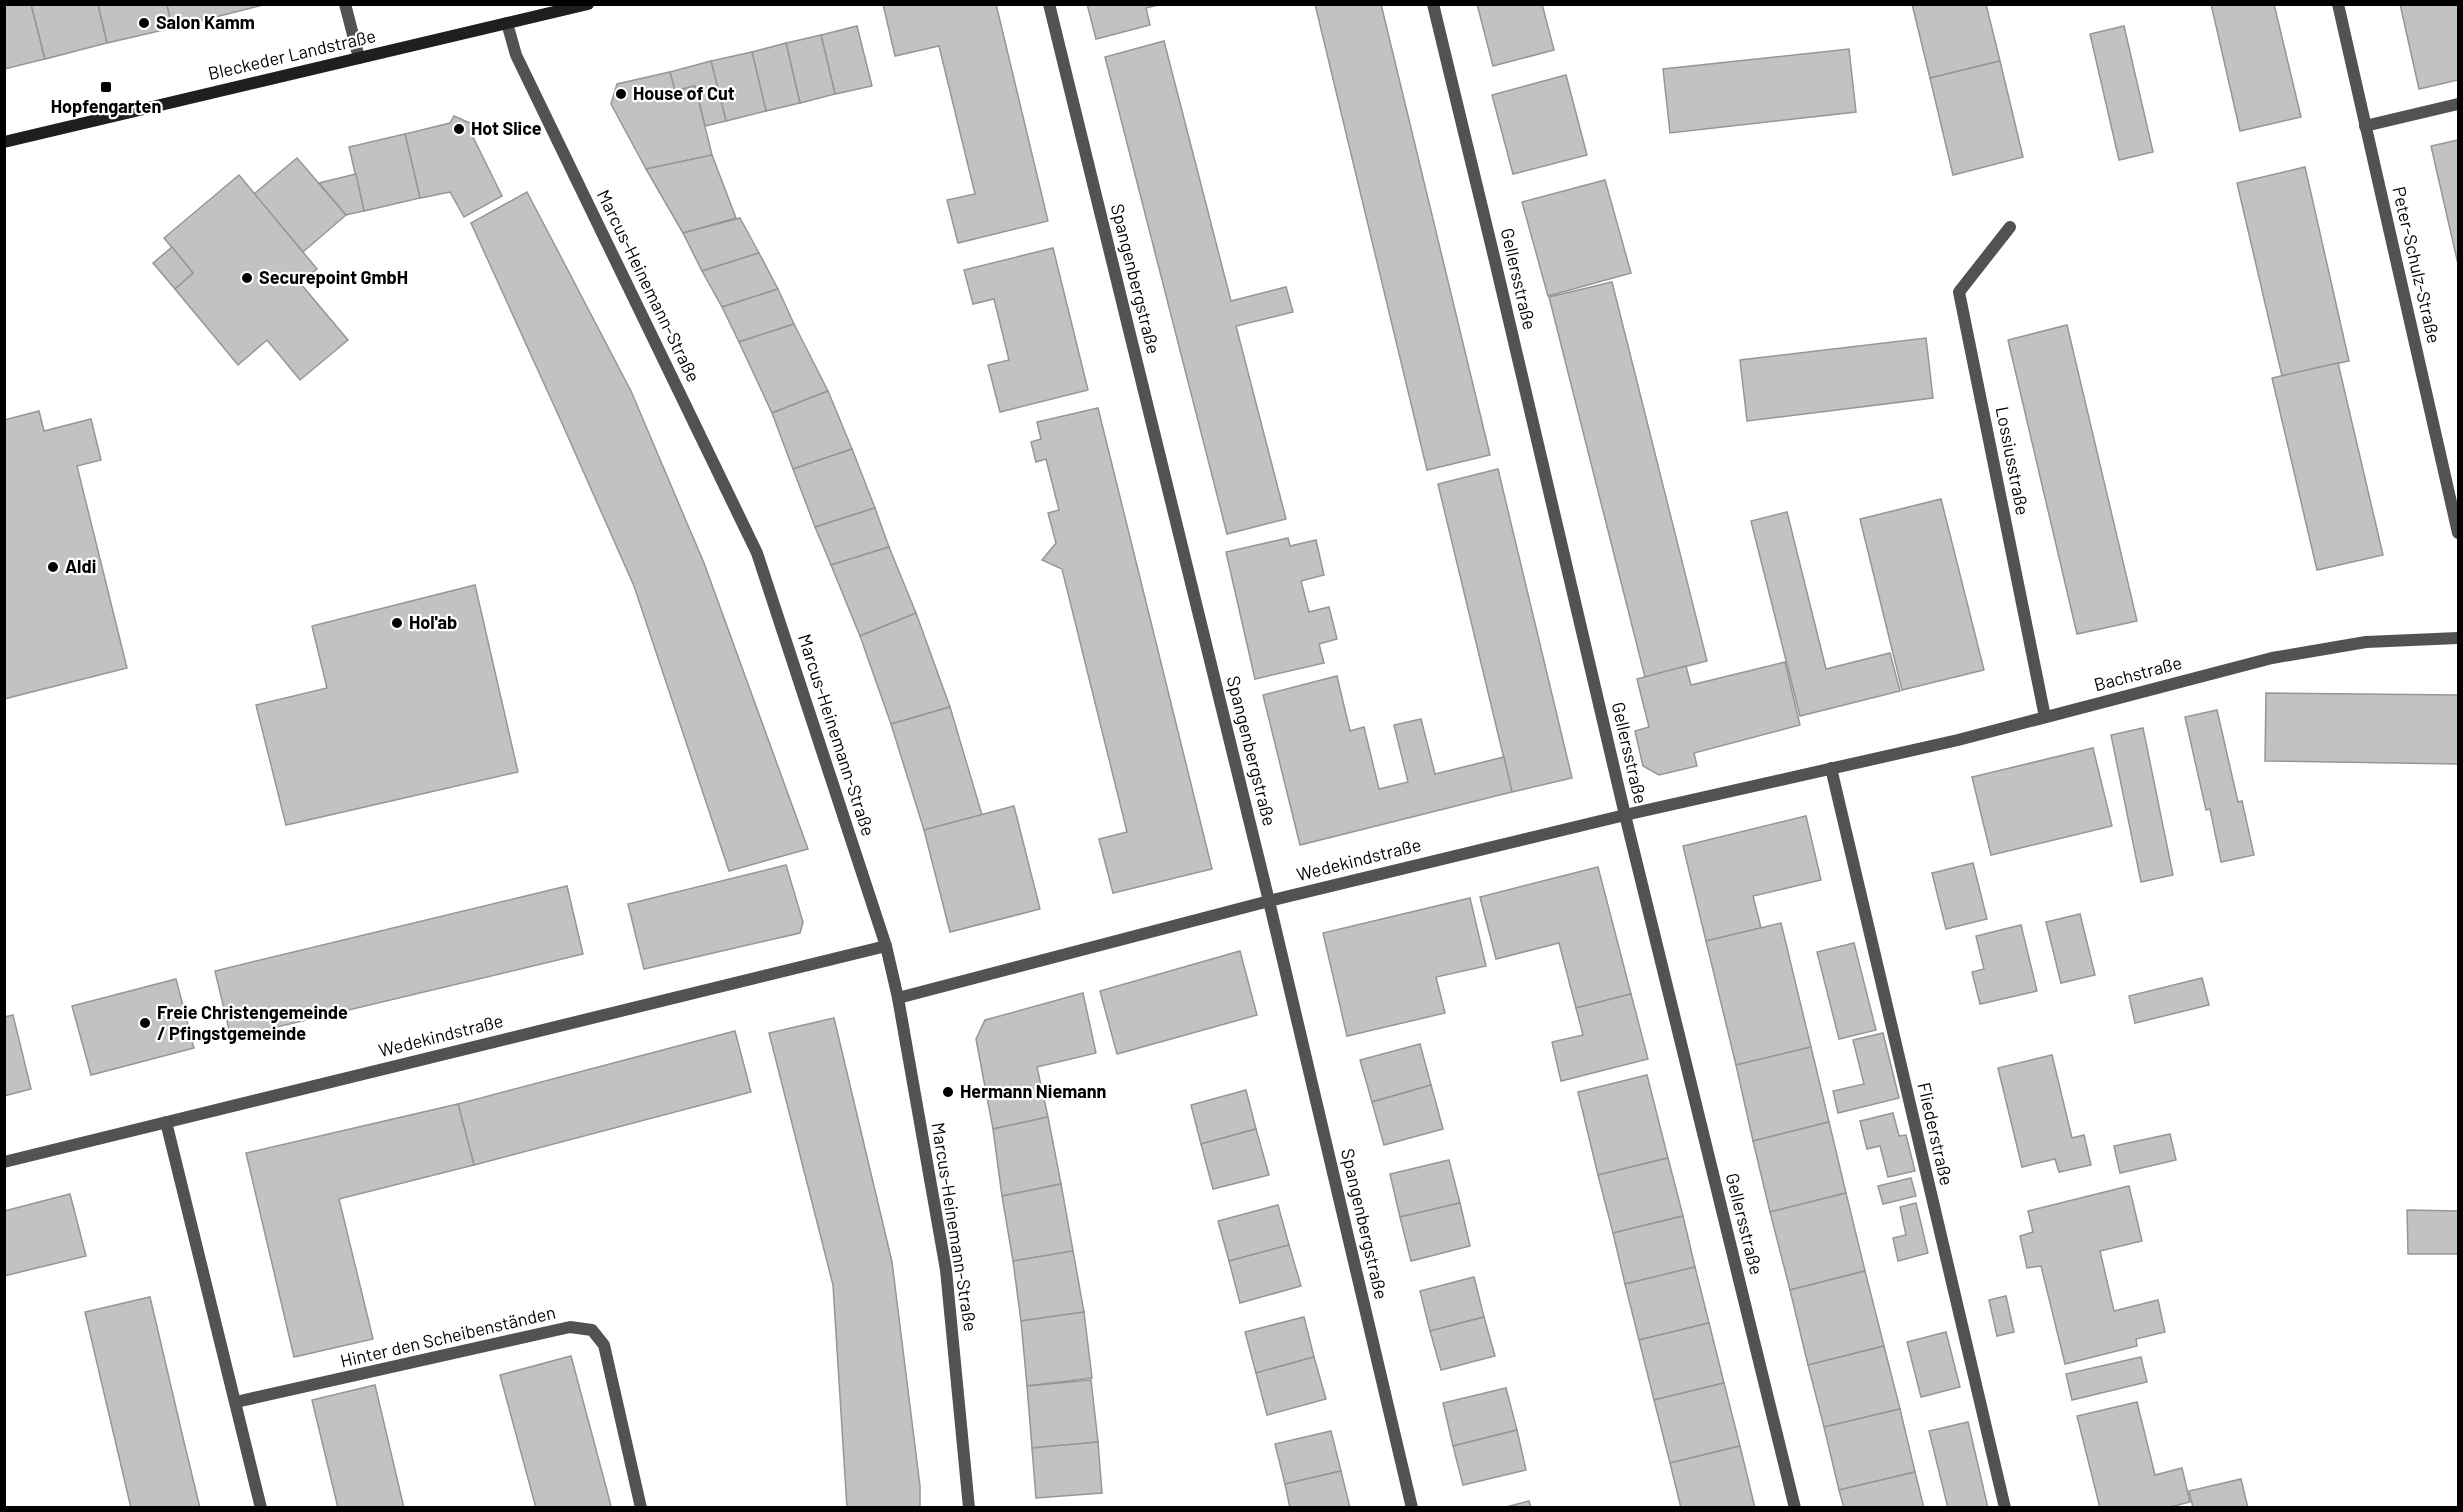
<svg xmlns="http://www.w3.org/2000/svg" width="2463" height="1512" viewBox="0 0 2463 1512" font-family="Barlow,sans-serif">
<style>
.building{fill:#c2c2c2;stroke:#969696;stroke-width:1.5}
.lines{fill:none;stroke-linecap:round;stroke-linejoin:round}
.lane{stroke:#525252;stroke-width:12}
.street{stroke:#525252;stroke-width:12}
.secondary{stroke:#1f1f1f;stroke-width:12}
.poi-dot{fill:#000;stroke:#fff;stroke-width:2}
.labels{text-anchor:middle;stroke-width:4.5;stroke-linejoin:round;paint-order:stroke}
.poi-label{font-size:18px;font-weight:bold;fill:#000;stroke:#fff;text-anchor:start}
.street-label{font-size:18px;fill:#000;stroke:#fff}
</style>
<rect width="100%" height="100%" fill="#fff"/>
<g class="building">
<path d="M4,4h27l14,55 -41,10z"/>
<path d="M31,4h67l9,39 -62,16z"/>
<path d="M98,4h69l5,24 -65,15z"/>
<path d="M167,4h100l-95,24z"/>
<path d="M883,4h113l52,217 -90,22 -11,-43 28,-6 -36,-148 -44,10z"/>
<path d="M1087,4h75l-16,4 4,17 -54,14z"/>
<path d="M1315,4h66l109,451 -63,15z"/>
<path d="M1477,4h65l12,46 -61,16z"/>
<path d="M1912,4h74l14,57 -70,17z"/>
<path d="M2211,4h63l27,113 -61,14z"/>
<path d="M2400,4h58v76l-39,9z"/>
<path d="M857,26l15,60 -37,8 -14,-59z"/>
<path d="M2124,26l29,126 -34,8 -29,-126z"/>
<path d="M821,35l14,59 -35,9 -14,-60z"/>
<path d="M1164,41l67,260 55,-14 7,25 -57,14 50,193 -59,15 -122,-477z"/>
<path d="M786,43l14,60 -34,8 -14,-59z"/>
<path d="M1849,49l7,63 -186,21 -7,-64z"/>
<path d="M752,52l14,59 -40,10 -15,-60z"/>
<path d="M711,61l15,60 -21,5 -10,-40 -20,5 -5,-19z"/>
<path d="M2000,61l23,96 -70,18 -23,-97z"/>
<path d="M670,72l5,19 20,-5 17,69 -66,14 -35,-65 6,-20z"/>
<path d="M1566,75l21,80 -74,19 -21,-79z"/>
<path d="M454,116l18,8 -2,7 32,65 -38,21 -14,-25 -30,6 -15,-64 45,-11z"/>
<path d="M405,134l15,64 -56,13 -15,-64z"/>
<path d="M2458,140v124l-27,-118z"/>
<path d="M712,155l24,63 -53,15 -37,-64z"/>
<path d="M297,158l49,57 -43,37 -49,-58z"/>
<path d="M2305,167l44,194 -67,15 -45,-193z"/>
<path d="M356,174l8,37 -18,4 -27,-32z"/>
<path d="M239,175l78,94 -17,14 48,57 -48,40 -33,-40 -29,25 -63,-76 18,-16 -29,-35z"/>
<path d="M1605,180l26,93 -83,23 -26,-94z"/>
<path d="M527,192l104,199 53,125 20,47 104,286 -79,22 -95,-285 -73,-165 -90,-198z"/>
<path d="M740,218l19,35 -57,18 -19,-38z"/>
<path d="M172,247l21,26 -18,16 -22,-26z"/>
<path d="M1053,248l35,142 -88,22 -12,-47 21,-5 -15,-61 -21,5 -9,-34z"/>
<path d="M759,253l19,36 -56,18 -20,-36z"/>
<path d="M1612,282l95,379 -62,16 -96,-380z"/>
<path d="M778,289l16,35 -55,18 -17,-35z"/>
<path d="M794,324l34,67 -56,22 -33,-71z"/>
<path d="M2067,325l70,296 -60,13 -69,-294z"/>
<path d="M1926,338l7,60 -186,23 -7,-61z"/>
<path d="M2338,363l45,192 -66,15 -45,-192z"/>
<path d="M828,391l24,58 -59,20 -21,-56z"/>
<path d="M1098,408l114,461 -99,24 -14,-54 28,-7 -65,-263 -20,-9 14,-17 -8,-30 11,-3 -13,-51 -10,3 -5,-20 10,-3 -4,-17z"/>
<path d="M39,411l5,20 47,-12 10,41 -24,6 50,202 -123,31v-279z"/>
<path d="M852,449l23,59 -60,19 -22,-58z"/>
<path d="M1498,469l74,309 -60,14 -74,-308z"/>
<path d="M1941,499l43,171 -82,20 -42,-171z"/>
<path d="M875,508l14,39 -58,18 -16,-38z"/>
<path d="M1787,512l39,157 64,-16 10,38 -100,25 -49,-195z"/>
<path d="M1288,538l2,8 26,-6 8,35 -23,6 8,31 20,-5 8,32 -18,5 5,19 -69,16 -29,-127z"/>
<path d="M889,547l27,66 -56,23 -29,-71z"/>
<path d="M475,585l43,187 -232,53 -30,-120 71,-17 -15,-62z"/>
<path d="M916,613l34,94 -59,17 -31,-88z"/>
<path d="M1785,662l15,63 -106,28 3,13 -38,9 -16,-9 -8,-35 14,-4 -12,-48 49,-13 5,19z"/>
<path d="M1337,676l13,55 14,-4 15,62 29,-7 -14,-57 27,-6 14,55 69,-17 8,35 -212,53 -37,-150z"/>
<path d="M2266,693l192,2v69l-193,-3z"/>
<path d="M950,707l32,108 -58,15 -33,-106z"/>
<path d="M2217,710l21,92 4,-1 12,54 -33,7 -11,-53 -4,1 -21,-93z"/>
<path d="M2143,728l30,147 -32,7 -30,-147z"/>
<path d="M2093,748l19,78 -121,29 -19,-78z"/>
<path d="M1014,806l26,103 -90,23 -26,-102z"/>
<path d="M1806,816l15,64 -68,16 8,32 -55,13 -23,-95z"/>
<path d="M1973,863l14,56 -41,10 -14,-56z"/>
<path d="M786,865l17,57 -3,11 -156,36 -16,-65z"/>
<path d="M1598,867l33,127 -55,14 -17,-65 -63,16 -16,-62z"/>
<path d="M567,886l16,68 -352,84 -16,-67z"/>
<path d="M1470,898l16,68 -50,11 9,36 -98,23 -24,-103z"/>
<path d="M2080,914l15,61 -34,8 -15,-61z"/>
<path d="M1781,923l30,124 -75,18 -30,-124z"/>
<path d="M2021,925l16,66 -57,13 -8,-32 12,-3 -8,-33z"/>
<path d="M1854,943l22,87 -37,9 -22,-87z"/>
<path d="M1240,951l17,64 -140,39 -17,-63z"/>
<path d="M2202,978l7,27 -74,18 -6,-27z"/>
<path d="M176,979l18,69 -103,27 -19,-69z"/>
<path d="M1083,993l13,60 -59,14 11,50 -55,12 -17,-90 9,-19z"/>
<path d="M1631,994l17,65 -87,22 -9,-39 31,-7 -7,-27z"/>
<path d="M13,1015l18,74 -27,7v-79z"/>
<path d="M834,1018l58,244 28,224v22h-73l-14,-223 -64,-252z"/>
<path d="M735,1031l16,61 -277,73 -16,-61z"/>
<path d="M1883,1033l16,65 -61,15 -5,-22 31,-7 -11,-44z"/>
<path d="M1420,1044l11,41 -59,17 -12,-42z"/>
<path d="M1811,1047l18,75 -76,19 -17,-76z"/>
<path d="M2052,1055l20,83 12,-3 7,30 -32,7 -4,-13 -33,8 -24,-99z"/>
<path d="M1647,1075l21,83 -70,17 -20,-83z"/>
<path d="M1431,1085l12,44 -59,16 -12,-43z"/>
<path d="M1246,1090l10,39 -55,15 -10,-39z"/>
<path d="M458,1104l16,61 -135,34 34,140 -79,18 -48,-204z"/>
<path d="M1893,1113l6,23 7,-1 9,36 -27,6 -8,-31 -13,3 -7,-28z"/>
<path d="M1048,1117l13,67 -59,12 -9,-67z"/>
<path d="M1829,1122l17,71 -76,19 -17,-71z"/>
<path d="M1256,1129l13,46 -56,14 -12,-45z"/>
<path d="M2170,1134l6,26 -56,13 -6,-27z"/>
<path d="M1668,1158l15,58 -70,17 -15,-58z"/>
<path d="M1449,1160l11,43 -60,14 -10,-43z"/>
<path d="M1911,1178l5,18 -33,8 -5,-18z"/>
<path d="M1061,1184l12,67 -60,10 -11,-65z"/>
<path d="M2129,1186l13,55 -42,10 14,60 44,-11 7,32 -29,7 1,7 -72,18 -24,-98 -14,2 -7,-32 13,-4 -5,-21z"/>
<path d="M1846,1193l19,78 -75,19 -20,-78z"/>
<path d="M70,1194l16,62 -82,20v-65z"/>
<path d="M1460,1203l10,43 -59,15 -11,-44z"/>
<path d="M1916,1203l12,50 -30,8 -5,-23 13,-3 -6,-28z"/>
<path d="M1278,1205l11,40 -60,16 -11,-40z"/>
<path d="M2407,1210l51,1v43h-50z"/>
<path d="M1683,1216l12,51 -70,17 -12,-51z"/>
<path d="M1289,1245l12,41 -61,17 -11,-42z"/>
<path d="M1073,1251l11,61 -63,9 -8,-60z"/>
<path d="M1695,1267l14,56 -70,17 -14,-56z"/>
<path d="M1865,1271l19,75 -76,19 -18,-75z"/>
<path d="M1474,1277l10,40 -54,14 -10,-40z"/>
<path d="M2006,1296l8,36 -17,4 -8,-36z"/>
<path d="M150,1297l34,145 16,66h-69l-46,-196z"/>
<path d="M1084,1312l8,66 -65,8 -6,-65z"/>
<path d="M1304,1317l10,40 -58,16 -11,-41z"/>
<path d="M1484,1317l11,39 -54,14 -11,-39z"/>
<path d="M1709,1323l15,60 -70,17 -15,-60z"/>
<path d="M1946,1332l14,55 -39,10 -14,-55z"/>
<path d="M1884,1346l16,63 -76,18 -16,-62z"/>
<path d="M571,1356l39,146 1,6h-75l-36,-133z"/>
<path d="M1314,1357l12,42 -59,16 -11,-42z"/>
<path d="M2141,1357l6,25 -75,18 -6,-26z"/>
<path d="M1091,1380l7,62 -66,6 -5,-62z"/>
<path d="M1724,1383l16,63 -70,17 -16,-63z"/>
<path d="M375,1385l29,123h-66l-26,-108z"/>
<path d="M1506,1388l11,42 -64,16 -10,-43z"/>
<path d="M2137,1402l18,73 27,-7 8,34 -24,6h-66l-23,-92z"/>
<path d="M1900,1409l15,63 -76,18 -15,-63z"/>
<path d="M1968,1422l20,86h-40l-19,-77z"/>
<path d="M1517,1430l9,40 -63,15 -10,-39z"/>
<path d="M1331,1431l10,40 -56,13 -10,-40z"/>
<path d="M1098,1442l4,51 -66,5 -4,-50z"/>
<path d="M1740,1446l15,62h-74l-11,-45z"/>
<path d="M1341,1471l9,37h-60l-5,-24z"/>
<path d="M1915,1472l9,36h-80l-5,-18z"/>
<path d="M2241,1479l7,29h-55l-4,-17z"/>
<path d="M1529,1501l2,7h-29z"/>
</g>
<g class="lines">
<path class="lane" d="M2365,126l93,-22"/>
<g class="street">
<path d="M345,4l14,54"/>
<path d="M1049,4l220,897 143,607"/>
<path d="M1433,4l62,257 130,554 170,693"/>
<path d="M2338,4l120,529"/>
<path d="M507,23l9,32 241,498 129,393 12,52 48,272 23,238"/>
<path d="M2010,227l-51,65 86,425"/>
<path d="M1831,768l174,740"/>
<path d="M898,998l371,-97 356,-86 333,-75 314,-82 94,-16 92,-4"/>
<path d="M166,1122l95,386"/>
<path d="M4,1162l882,-216"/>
<path d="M236,1402l334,-75 22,3 12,15 37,163"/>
</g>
<path class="secondary" d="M4,142l584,-138"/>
</g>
<g class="poi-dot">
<circle cx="144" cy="23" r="6"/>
<rect x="100" y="81" width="12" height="12" rx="3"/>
<circle cx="621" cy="94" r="6"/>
<circle cx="459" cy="129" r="6"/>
<circle cx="247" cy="278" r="6"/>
<circle cx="53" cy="567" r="6"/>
<circle cx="397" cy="623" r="6"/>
<circle cx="145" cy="1023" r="6"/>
<circle cx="948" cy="1092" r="6"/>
</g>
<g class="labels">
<g class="poi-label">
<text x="156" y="29">Salon Kamm</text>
<text x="633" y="100">House of Cut</text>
<text x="106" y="113" text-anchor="middle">Hopfengarten</text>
<text x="471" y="135">Hot Slice</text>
<text x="259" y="284">Securepoint GmbH</text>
<text x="65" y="573">Aldi</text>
<text x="409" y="629">Hol'ab</text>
<text x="157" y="1019">Freie Christengemeinde<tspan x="157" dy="21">/ Pfingstgemeinde</tspan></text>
<text x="960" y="1098">Hermann Niemann</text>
</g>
<g class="street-label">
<text transform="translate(292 55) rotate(-13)" y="6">Bleckeder Landstraße</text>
<text transform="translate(2416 265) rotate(77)" y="6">Peter-Schulz-Straße</text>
<text transform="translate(1135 279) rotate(76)" y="6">Spangenbergstraße</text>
<text transform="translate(1518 279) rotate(77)" y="6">Gellersstraße</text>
<text transform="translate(648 286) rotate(64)" y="6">Marcus-Heinemann-Straße</text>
<text transform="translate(2012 461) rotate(79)" y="6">Lossiusstraße</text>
<text transform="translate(2138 674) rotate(-15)" y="6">Bachstraße</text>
<text transform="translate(836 735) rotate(72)" y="6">Marcus-Heinemann-Straße</text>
<text transform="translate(1251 751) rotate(76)" y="6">Spangenbergstraße</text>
<text transform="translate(1629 753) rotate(77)" y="6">Gellersstraße</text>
<text transform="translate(1359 860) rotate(-14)" y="6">Wedekindstraße</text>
<text transform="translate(441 1036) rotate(-14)" y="6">Wedekindstraße</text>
<text transform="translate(1935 1134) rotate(77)" y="6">Fliederstraße</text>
<text transform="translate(1364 1224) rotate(77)" y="6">Spangenbergstraße</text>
<text transform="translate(1744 1224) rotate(76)" y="6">Gellersstraße</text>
<text transform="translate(954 1227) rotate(81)" y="6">Marcus-Heinemann-Straße</text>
<text transform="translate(448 1337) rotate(-13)" y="6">Hinter den Scheibenständen</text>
</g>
</g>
<rect width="2463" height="1512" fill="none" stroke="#000000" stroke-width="12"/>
</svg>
